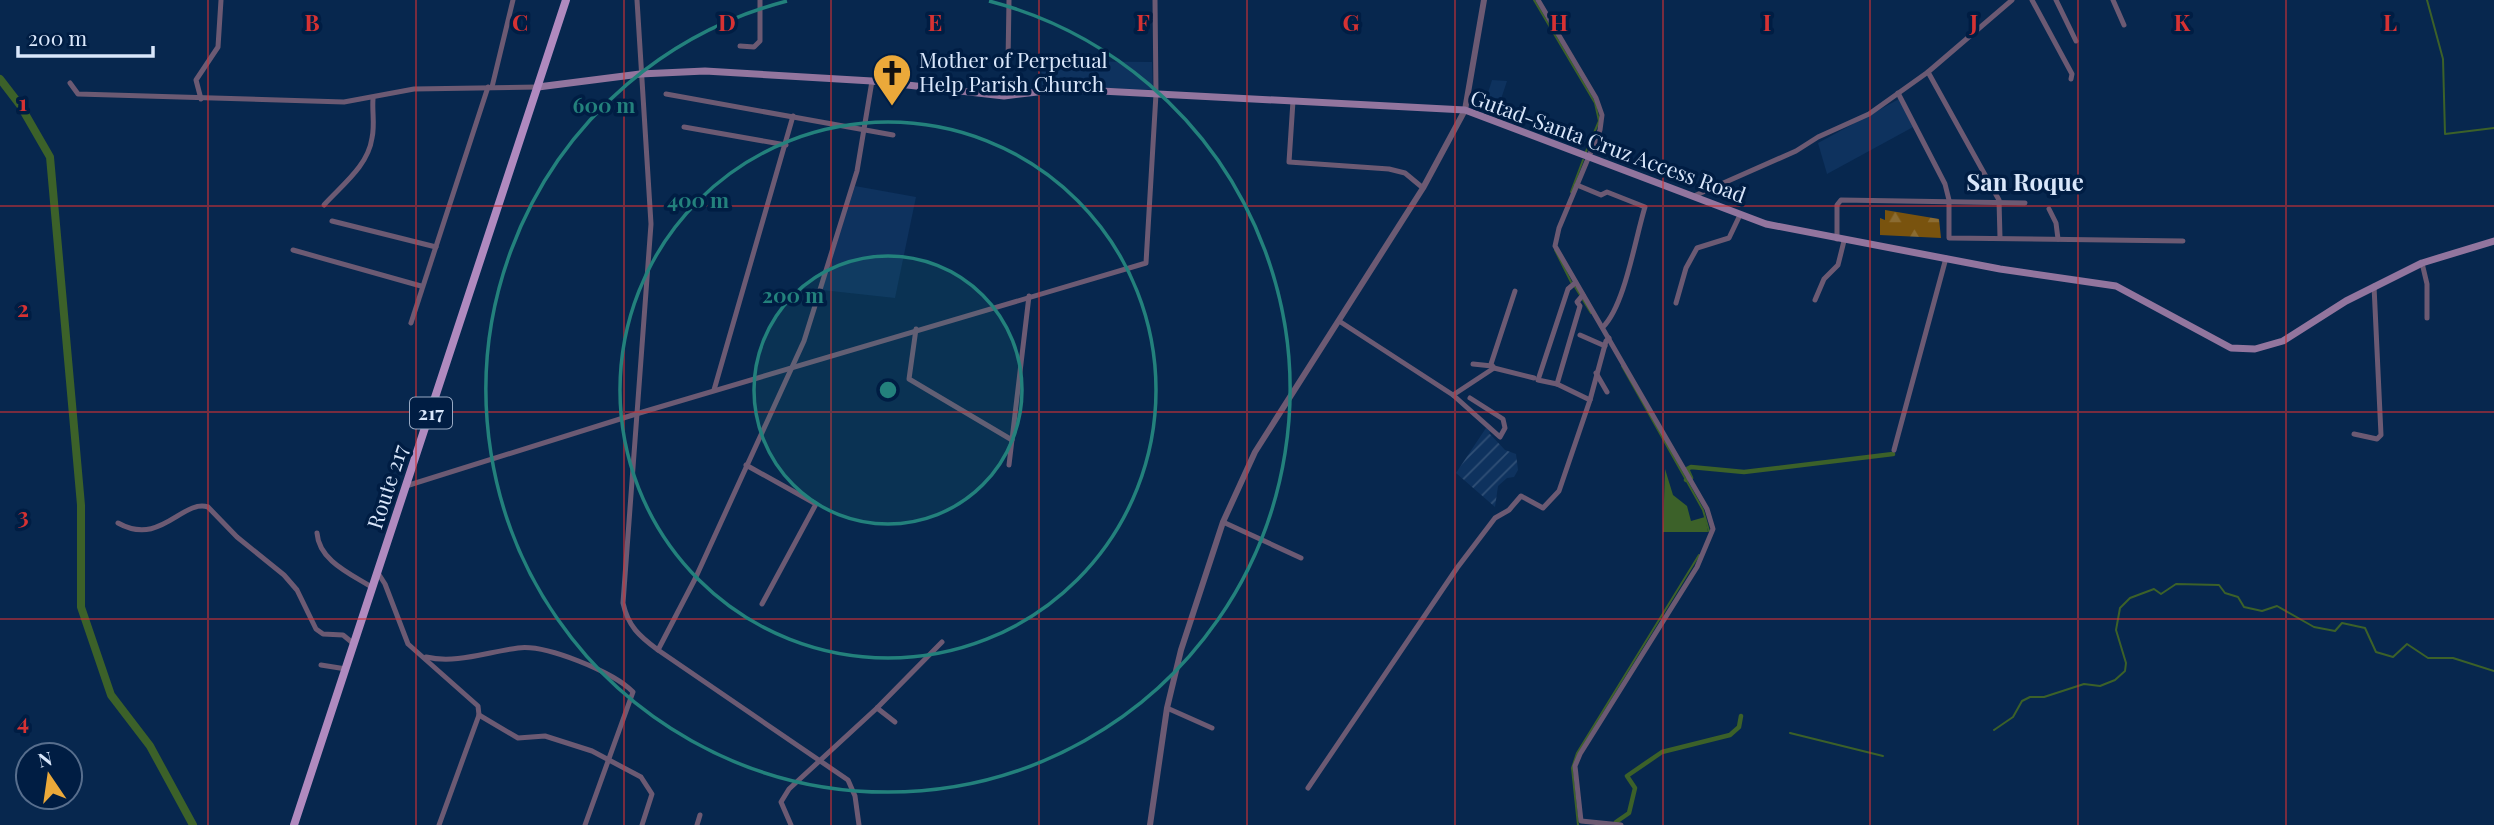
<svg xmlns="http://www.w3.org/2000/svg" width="2494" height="825" viewBox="0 0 2494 825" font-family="'Playfair Display',serif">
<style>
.built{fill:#0e325e}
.industrial{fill:url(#industrial-furrows)}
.forest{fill:url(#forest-firs)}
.water{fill:#3c6129}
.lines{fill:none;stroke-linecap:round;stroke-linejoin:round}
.stream{stroke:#3c6129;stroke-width:2}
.canal{stroke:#3c6129;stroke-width:4.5}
.river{stroke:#3c6129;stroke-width:8}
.minor{stroke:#6c5a73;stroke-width:5}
.tertiary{stroke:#6c5a73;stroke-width:6}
.secondary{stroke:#92759e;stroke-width:7}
.primary{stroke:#b08abf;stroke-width:8}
.grid{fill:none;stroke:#d63233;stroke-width:2;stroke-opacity:0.55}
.ring{fill:none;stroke:#23817c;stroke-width:3.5}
.labels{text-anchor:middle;stroke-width:7;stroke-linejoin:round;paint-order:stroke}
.shield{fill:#001d43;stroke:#98aac4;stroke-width:2}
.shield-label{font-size:19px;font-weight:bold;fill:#d9e7fb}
.poi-label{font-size:21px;fill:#d9e7fb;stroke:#001d43;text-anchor:start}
.street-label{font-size:21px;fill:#d9e7fb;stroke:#001d43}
.quarter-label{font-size:24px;font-weight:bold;fill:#d9e7fb;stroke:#001d43}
.grid-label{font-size:23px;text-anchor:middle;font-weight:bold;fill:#d63233;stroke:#001d43;stroke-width:7;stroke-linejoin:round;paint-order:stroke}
.centre{fill:#23817c;stroke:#001d43;stroke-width:3.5}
.ring-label{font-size:21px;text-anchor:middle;font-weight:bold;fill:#23817c;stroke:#001d43;stroke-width:7;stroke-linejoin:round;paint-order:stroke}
</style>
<defs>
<pattern id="industrial-furrows" width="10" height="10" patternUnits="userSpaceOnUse" patternTransform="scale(1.75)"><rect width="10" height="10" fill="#0e325e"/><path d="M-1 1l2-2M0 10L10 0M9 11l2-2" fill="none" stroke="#305076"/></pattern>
<pattern id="forest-firs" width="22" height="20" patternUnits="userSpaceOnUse" patternTransform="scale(1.75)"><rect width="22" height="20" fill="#79530e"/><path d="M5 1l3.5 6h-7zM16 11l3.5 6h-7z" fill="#8b6c32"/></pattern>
</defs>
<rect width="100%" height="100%" fill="#07274e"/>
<g class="built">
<path d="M1041,61l111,1 1,28 -111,-5z"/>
<path d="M1492,80l15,1 -12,36 -13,-5z"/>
<path d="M1899,99l16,27 -88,48 -9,-31z"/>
<path d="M855,186l61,11 -21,101 -73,-8z"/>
</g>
<path class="industrial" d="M1488,425l6,4 -5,4 16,17 11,4 2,16 -4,7 -7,1 -9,8 -3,21 -39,-34z"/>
<path class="forest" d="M1885,210l54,9 2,19 -61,-3v-17l5,2z"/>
<path class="water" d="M1665,469l8,26 14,11 4,15 14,-4 3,15h-45z"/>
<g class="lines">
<g class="stream">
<path d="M1534,0l61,103 4,18 -14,33"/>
<path d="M2427,0l16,59 2,75 49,-6"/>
<path d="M1571,192l12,-32"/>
<path d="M1555,250l16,32"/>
<path d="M1575,287l5,8"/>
<path d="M1583,300l8,13"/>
<path d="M1622,366l81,144 6,21"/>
<path d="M1994,730l19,-13 9,-16 8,-4h14l40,-13 16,2 15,-6 10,-9 1,-8 -10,-33 4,-22 10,-10 24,-9 7,5 15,-10 43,1 6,8 13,4 6,10 18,4 15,-5 37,21 21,4 7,-8 23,5 11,24 17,5 14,-13 21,14h25l41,13"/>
<path d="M1790,733l93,23"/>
<path d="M1578,825l-6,-57 5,-15 122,-198"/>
</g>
<g class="canal">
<path d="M1686,480l5,-2 -4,-9 4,-2 53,5 149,-18"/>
<path d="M1616,822l13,-9 6,-25 -8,-12 35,-24 68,-17 9,-8 2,-11"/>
</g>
<path class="river" d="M0,79l20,26 30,52 31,348v102l30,88 39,51 43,79"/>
<g class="minor">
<path d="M637,0l14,224 -28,379c5,23 16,33 35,47l190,130 7,16 4,29"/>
<path d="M1538,0l58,98 6,17 -2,15 -41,98 -4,18 152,263 6,20 -16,38 -117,187 -5,12 6,55 40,4"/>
<path d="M2032,0l40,74 -1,5"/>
<path d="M2056,0l20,41"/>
<path d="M2113,0l11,25"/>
<path d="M740,46l14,1 6,-6v-41"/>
<path d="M1008,62l1,-62"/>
<path d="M1928,72l71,128 1,38"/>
<path d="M70,83l8,11 266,8 70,-13 124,-2"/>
<path d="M492,87l21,-87"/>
<path d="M1898,93l47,91 4,16v38l234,3"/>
<path d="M666,94l227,41"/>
<path d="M201,99l-5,-19 22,-33 3,-47"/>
<path d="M1293,101l-4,61 100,7 16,4 18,15"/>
<path d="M684,127l102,18"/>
<path d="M1577,185l24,10 6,-3 38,15c-10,32 -20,98 -42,120"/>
<path d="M1694,196l102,-45 22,-14 51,-23 59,-42 84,-72"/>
<path d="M324,205c18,-20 44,-39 48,-67 3,-13 0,-26 1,-39"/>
<path d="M2049,209l7,14 2,16"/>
<path d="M332,221l104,26"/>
<path d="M1837,239v-34l4,-5 184,3"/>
<path d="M293,250l128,36"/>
<path d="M2422,263l5,21v34"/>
<path d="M1575,283l-7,6 -30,91 19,4 33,16"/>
<path d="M1815,300l9,-21 14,-14 6,-24"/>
<path d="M1676,303l10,-35 11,-20 32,-10 11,-23"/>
<path d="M1339,321l114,74 47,42 5,-9 -2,-9 -33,-21"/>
<path d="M411,323l77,-236"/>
<path d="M916,329l-7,50 103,61"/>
<path d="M1580,335l25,11"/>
<path d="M1473,364l19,2"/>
<path d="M1494,368l-3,-4 24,-73"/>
<path d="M1596,373l11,19"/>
<path d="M1557,384l23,-78 -3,-4 6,-7"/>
<path d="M714,390l79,-274"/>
<path d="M1453,395l41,-27 40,10"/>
<path d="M2354,434l23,5 4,-4 -7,-149"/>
<path d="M1894,450l52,-192"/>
<path d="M746,465l70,39 -54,100"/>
<path d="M1009,465l20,-169"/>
<path d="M406,486l230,-72 510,-151 10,-169 -1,-94"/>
<path d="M1223,522l78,36"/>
<path d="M118,523c43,24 64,-24 90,-16l29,30 47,38 13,15 19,39 7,5 20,1 11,9"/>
<path d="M317,533c2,28 34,41 56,55"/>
<path d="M378,573l7,11 23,60 70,62 1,9 -40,110"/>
<path d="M658,650l37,-71 109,-238 53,-170 15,-90"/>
<path d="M426,657c30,7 61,-5 92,-9 27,-4 96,24 115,44l-48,133"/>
<path d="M321,665l25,4"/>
<path d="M877,708l18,14"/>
<path d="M1167,708l45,20"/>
<path d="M479,715l39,23 27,-2 47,15 49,26 11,17 -10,31"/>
<path d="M1308,788l149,-220 38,-50 14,-8 12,-14 22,12 16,-17 31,-91 16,-59 3,-3"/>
<path d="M697,825l3,-10"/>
<path d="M791,825l-10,-23 8,-13 88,-81 65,-66"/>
</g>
<path class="tertiary" d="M1150,825l17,-117 14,-58 42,-128 32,-70 168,-264 42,-78 19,-110"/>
<path class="secondary" d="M538,87l102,-13 65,-3 167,10 132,15 59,-7 402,21 301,114 234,45 116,17 115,62 24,1 28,-8 63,-40 76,-38 72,-22"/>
<path class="primary" d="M294,825l272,-825"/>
</g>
<path class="grid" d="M208,0v825M416,0v825M624,0v825M831,0v825M1039,0v825M1247,0v825M1455,0v825M1663,0v825M1870,0v825M2078,0v825M2286,0v825M0,206h2494M0,412h2494M0,619h2494"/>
<circle cx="888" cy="390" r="134" fill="#23817c" fill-opacity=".12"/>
<g class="ring">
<circle cx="888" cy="390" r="134"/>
<circle cx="888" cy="390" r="268"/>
<path d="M989 1A402 402 0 1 1 787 1"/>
</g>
<defs>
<g id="church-pin" transform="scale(2.0125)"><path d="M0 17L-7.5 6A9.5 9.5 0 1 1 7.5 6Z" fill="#eba93a" stroke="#001d43"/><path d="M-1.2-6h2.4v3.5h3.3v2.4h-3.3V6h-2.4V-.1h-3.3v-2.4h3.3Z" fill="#111"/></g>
</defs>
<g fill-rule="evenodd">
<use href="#church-pin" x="892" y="73"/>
</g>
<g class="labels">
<rect class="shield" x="410" y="397.5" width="42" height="31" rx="5"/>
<g class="shield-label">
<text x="431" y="420">217</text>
</g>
<g class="poi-label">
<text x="919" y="68">Mother of Perpetual<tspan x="919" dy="24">Help Parish Church</tspan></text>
</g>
<g class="street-label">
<text transform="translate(1608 147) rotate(20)" y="7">Gutad-Santa Cruz Access Road</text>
<text transform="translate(388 487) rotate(-72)" y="7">Route 217</text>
</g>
<g class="quarter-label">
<text x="2025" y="191">San Roque</text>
</g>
</g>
<g class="grid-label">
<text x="312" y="31">B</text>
<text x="520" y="31">C</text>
<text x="727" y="31">D</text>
<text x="935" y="31">E</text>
<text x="1143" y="31">F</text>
<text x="1351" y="31">G</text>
<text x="1559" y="31">H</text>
<text x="1767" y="31">I</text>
<text x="1974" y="31">J</text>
<text x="2182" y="31">K</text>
<text x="2390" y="31">L</text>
<text x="23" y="111">1</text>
<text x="23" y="317">2</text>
<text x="23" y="524">3</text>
<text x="23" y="730">4</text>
</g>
<circle cx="888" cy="390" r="10" class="centre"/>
<g class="ring-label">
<text x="604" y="113">600 m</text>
<text x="698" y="208">400 m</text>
<text x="793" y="303">200 m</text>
</g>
<g transform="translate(49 776) rotate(347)"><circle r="33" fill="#001d43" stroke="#576e8d" stroke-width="2"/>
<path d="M0-5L12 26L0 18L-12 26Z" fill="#eba93a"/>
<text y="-10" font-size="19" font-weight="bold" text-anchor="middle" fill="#d9e7fb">N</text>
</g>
<path d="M18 46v10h135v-10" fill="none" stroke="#d9e7fb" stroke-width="3.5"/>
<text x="28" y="46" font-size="21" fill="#d9e7fb" stroke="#001d43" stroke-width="5" paint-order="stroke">200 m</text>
</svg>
